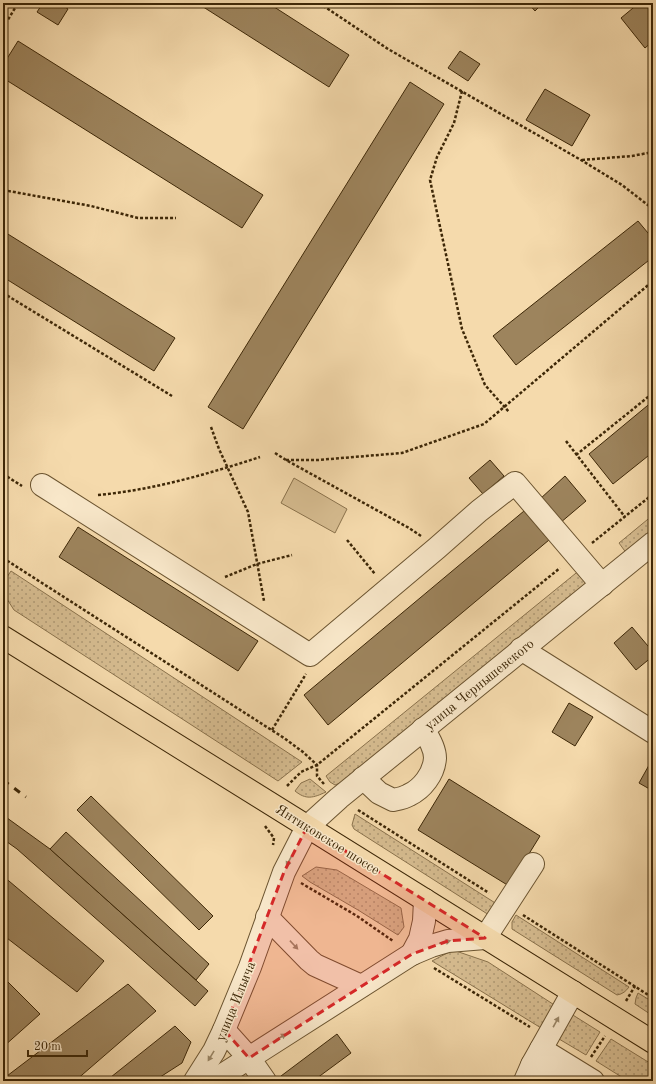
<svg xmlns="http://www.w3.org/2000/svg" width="656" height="1084" viewBox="0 0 656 1084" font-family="'Old Standard TT',serif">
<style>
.grass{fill:url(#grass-dots);stroke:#8a724c}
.park{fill:#d6bc90;stroke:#8a724c}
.building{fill:#9d845d;stroke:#3d2707}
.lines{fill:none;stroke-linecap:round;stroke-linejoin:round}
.minor-casing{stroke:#6b5430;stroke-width:24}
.major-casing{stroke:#3d2707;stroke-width:24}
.path{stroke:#3d2707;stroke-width:2.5;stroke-dasharray:3 2;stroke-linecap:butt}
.minor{stroke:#f8e7c9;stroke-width:22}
.major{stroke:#f5daac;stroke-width:22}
.rail{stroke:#3d2707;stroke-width:3;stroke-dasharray:7 7;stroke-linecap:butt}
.oneway{fill:#9a8768}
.marked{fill:#d62828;fill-opacity:0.2;stroke:#d62828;stroke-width:3;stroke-dasharray:8 5;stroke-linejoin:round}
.labels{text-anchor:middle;stroke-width:3;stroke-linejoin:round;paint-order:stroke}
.street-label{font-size:14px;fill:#3d2707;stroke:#f8e7c9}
</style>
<defs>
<pattern id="grass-dots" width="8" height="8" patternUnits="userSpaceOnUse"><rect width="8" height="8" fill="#d6bc90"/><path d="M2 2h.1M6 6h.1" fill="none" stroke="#af9974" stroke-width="1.8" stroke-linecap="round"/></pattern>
</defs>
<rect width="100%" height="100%" fill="#f5daac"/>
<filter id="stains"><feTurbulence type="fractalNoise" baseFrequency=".005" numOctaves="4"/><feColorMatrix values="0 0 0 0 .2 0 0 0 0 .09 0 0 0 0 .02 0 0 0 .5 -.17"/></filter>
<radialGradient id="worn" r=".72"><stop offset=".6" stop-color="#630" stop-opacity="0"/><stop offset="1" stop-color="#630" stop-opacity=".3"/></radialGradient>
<g class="grass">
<path d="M653,515v18l-26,21 -8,-11z"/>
<path d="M581,569l10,14 -251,200 -5,2 -5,-3 -4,-6z"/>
<path d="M11,571l291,191 -24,19 -264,-171 -9,-14v-16z"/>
<path d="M310,779l16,13c-13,6 -20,8 -31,-1l6,-8z"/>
<path d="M355,814l145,92 -11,9 -135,-86 -2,-4z"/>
<path d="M316,867l21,3 64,38 3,19 -6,8 -40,-25 -48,-28 -8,-6z"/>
<path d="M516,915l113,72c-3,4 -6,7 -12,8l-105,-66v-7z"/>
<path d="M453,950l35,12 71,46 -13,23 -114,-70z"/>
<path d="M638,993l15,9v14l-18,-12 1,-6z"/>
<path d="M568,1012l32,20 -14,23 -32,-19z"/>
<path d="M611,1039l42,26v16h-25l-32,-20z"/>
</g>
<path class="park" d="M294,478l53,31 -12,24 -54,-30z"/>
<g class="building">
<path d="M43,3h16l9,6 -10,16 -21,-13z"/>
<path d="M197,3h71l81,52 -20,32z"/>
<path d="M528,3h15l-8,8z"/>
<path d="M639,3h14v38l-8,7 -24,-30z"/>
<path d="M18,41l245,154 -21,33 -239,-150v-13z"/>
<path d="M460,51l20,13 -12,17 -20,-13z"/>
<path d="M410,82l34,22 -201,325 -35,-22z"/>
<path d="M545,89l45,26 -18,31 -46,-26z"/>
<path d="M638,221l15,18v18l-137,108 -23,-29z"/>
<path d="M3,231l172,107 -21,33 -151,-94z"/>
<path d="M653,401v51l-40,32 -24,-30z"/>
<path d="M490,460l14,16 -21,18 -14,-16z"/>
<path d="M565,476l21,25 -26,22 -20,-24z"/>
<path d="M524,511l25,29 -221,185 -24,-30z"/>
<path d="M78,527l180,114 -20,30 -179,-114z"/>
<path d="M632,627l21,25v4l-17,14 -22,-27z"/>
<path d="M569,703l24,14 -18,29 -23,-14z"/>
<path d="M653,758v33l-14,-8z"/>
<path d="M449,779l91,57 -31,50 -91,-56z"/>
<path d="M91,796l122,120 -14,14 -122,-120z"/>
<path d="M3,815l47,34 158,142 -13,15 -178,-157 -14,-10z"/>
<path d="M66,832l143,132 -13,16 -146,-131z"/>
<path d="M3,876l101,85 -27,31 -74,-57z"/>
<path d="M3,977l37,37 -37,33z"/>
<path d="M128,984l28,27 -81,70h-72v-2z"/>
<path d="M175,1026l16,16 -9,21 -28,18h-48z"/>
<path d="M337,1034l14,19 -38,28h-28l-4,-5z"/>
</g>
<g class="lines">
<g class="minor-casing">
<g id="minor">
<path d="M42,485l268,170 127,-107 42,-37 36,-28 87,102"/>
<path d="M521,649l132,83"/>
<path d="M363,778l16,15 14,7c5,-1 11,-2 16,-5 13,-6 25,-21 26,-37 0,-10 -6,-20 -12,-29"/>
<path d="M267,917l42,43 6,5 46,21"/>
<path d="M412,954l8,-15 4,-18 1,-21"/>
<path d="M224,1030l25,28 16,23"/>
<path d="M541,1049l52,32"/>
<path d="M532,1065l27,16"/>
<path d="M195,1081l19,-30 10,-21 26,-63 34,-95 23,-45 32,-29 314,-255"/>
<path d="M213,1081l199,-127 19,-8 17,-5 37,-3 48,-74"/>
<path d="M525,1081l7,-16 41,-73"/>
</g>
</g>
<g class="major-casing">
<path id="major" d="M3,637l650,405"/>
</g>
<g class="path">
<path d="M319,3l69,46 193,111 41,25 31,24"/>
<path d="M3,28l15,-25"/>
<path d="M462,91l-8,32 -17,34 -7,23 32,149 23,56 24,27"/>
<path d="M582,160l50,-4 21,-4"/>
<path d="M3,190l88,16 47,12h38"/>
<path d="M3,293l169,103"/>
<path d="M211,427l8,22 29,63 16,89"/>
<path d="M566,441l59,76"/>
<path d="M275,453l11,7 123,68 12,8"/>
<path d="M576,455l77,-62"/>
<path d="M286,460h32l84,-7 82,-29 169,-143"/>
<path d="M3,474l19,12"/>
<path d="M98,495c55,-5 110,-21 162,-38"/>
<path d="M347,540l28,34"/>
<path d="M592,543l61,-49"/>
<path d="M3,558l281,180 19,14 14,13v11l7,8"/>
<path d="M225,577l32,-13 35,-9"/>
<path d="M272,730l34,-56"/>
<path d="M287,786l14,-14 16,-7 243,-197"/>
<path d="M358,810l131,83"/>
<path d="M265,826l9,12 -1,7"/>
<path d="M301,883l56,33 36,25"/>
<path d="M523,915l130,83"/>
<path d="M434,968l96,59"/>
<path d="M626,1001l9,-15"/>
<path d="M591,1057l14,-21"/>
</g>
<use href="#minor" class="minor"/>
<use href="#major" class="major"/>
<path class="rail" d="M3,780l23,17"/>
</g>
<defs><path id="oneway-solid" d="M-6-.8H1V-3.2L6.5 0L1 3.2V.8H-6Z"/></defs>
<g class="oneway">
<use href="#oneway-solid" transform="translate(289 861) rotate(118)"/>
<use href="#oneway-solid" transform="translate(445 942) rotate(-13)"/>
<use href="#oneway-solid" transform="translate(294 945) rotate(47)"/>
<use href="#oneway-solid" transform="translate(556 1022) rotate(-61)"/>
<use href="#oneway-solid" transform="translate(281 1037) rotate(-33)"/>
<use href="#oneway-solid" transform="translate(211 1056) rotate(121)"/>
</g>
<path class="marked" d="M307,827l178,111 -37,3 -36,13 -163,104 -25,-28 60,-158z"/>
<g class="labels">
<g class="street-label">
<text transform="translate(479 684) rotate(-39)" y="5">улица Чернышевского</text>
<text transform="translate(328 839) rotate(32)" y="5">Янтиковское шоссе</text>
<text transform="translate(235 1001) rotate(-68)" y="5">улица Ильича</text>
</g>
</g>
<rect width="656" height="1084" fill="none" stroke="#f5daac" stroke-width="16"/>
<rect x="4" y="4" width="648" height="1076" fill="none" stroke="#3d2707" stroke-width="2"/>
<rect x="8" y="8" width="640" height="1068" fill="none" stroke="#3d2707"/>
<path d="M28 1050v6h59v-6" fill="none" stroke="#3d2707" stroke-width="2"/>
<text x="34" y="1050" font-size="12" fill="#3d2707" stroke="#f8e7c9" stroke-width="3" paint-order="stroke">20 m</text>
<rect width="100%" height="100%" filter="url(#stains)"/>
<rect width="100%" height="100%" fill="url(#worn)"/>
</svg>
